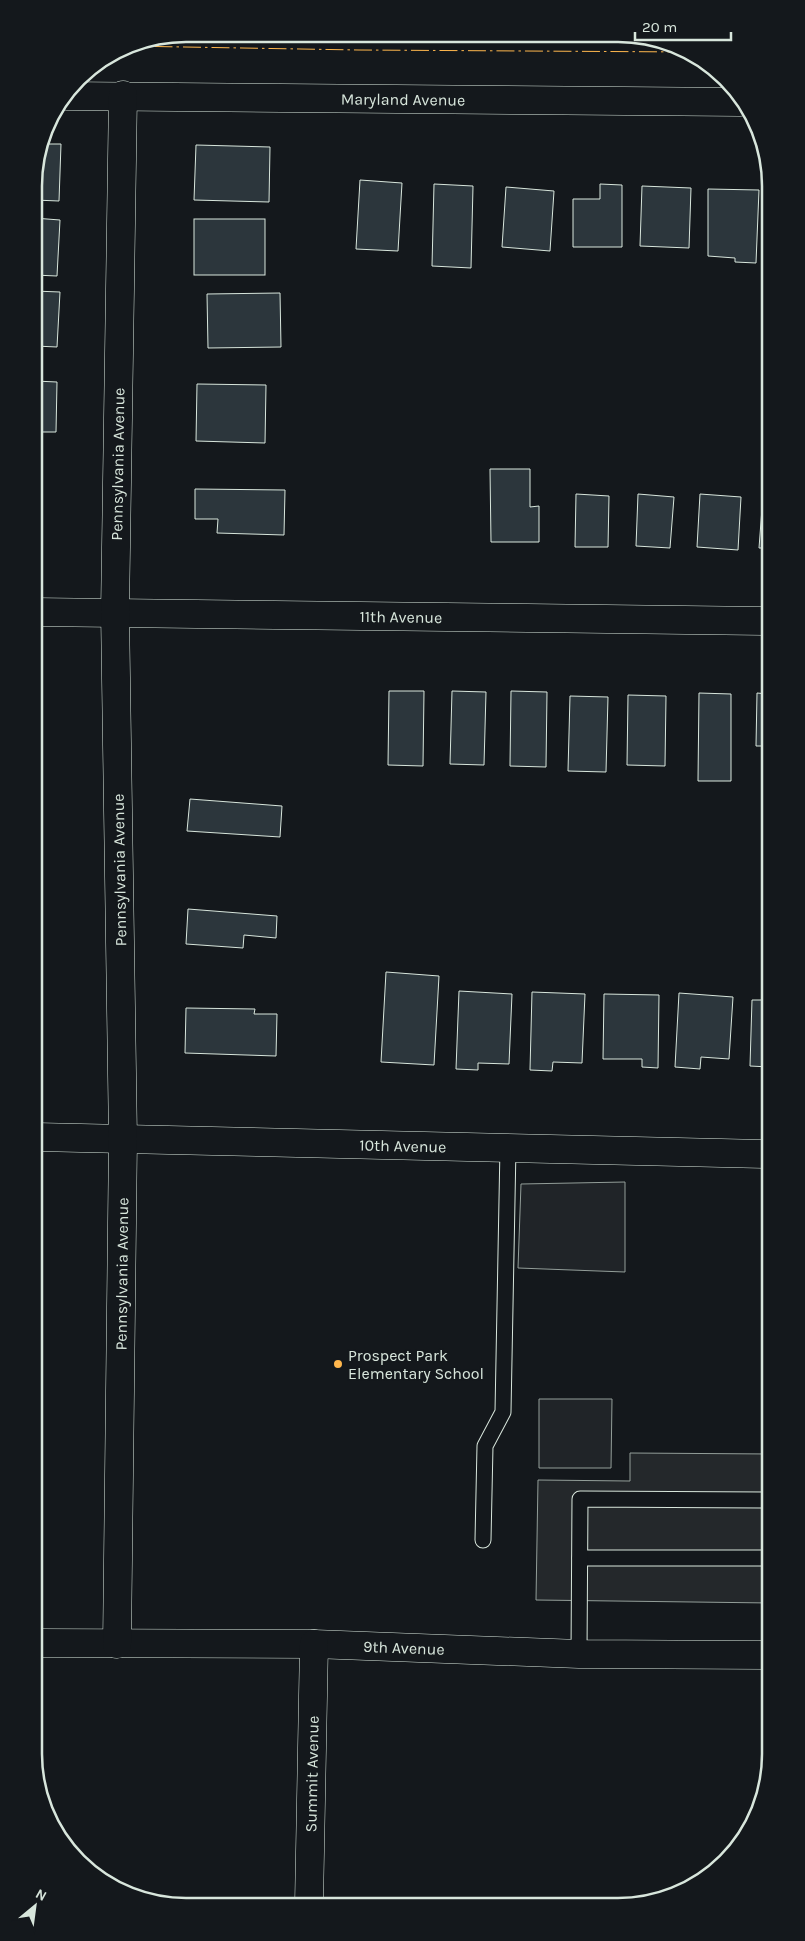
<svg xmlns="http://www.w3.org/2000/svg" width="805" height="1941" viewBox="0 0 805 1941" font-family="Karla,sans-serif">
<style>
.green{fill:#202428;stroke:#939e99}
.parking{fill:#24282b;stroke:#939e99}
.building{fill:#2c363c;stroke:#d8e6dc}
.lines{fill:none;stroke-linecap:round;stroke-linejoin:round}
.service-casing{stroke:#d8e6dc;stroke-width:17}
.minor-casing{stroke:#d8e6dc;stroke-width:29}
.service{stroke:#14181c;stroke-width:15}
.minor{stroke:#14181c;stroke-width:28}
.power{stroke:#ffb74d;stroke-width:1;stroke-dasharray:18 4 2.5 4;stroke-linecap:butt}
.poi-dot{fill:#ffb74d;stroke:#14181c;stroke-width:2}
.labels{text-anchor:middle;stroke-width:4;stroke-linejoin:round;paint-order:stroke}
.street-label{font-size:16px;fill:#d8e6dc;stroke:#14181c}
.poi-label{font-size:16px;fill:#d8e6dc;stroke:#14181c;text-anchor:start}
.rim{fill:none;stroke:#d8e6dc;stroke-width:2.5}
</style>
<rect width="100%" height="100%" fill="#14181c"/>
<g class="green">
<path d="M625,1182v90l-107,-4 3,-84z"/>
<path d="M539,1399h73l-1,69h-72z"/>
</g>
<path class="parking" d="M630,1453l140,1v149l-234,-3 2,-120 92,1z"/>
<g class="building">
<path d="M43,144h18l-2,57 -25,-1v-24z"/>
<path d="M196,145l74,2 -1,55 -75,-2z"/>
<path d="M360,180l42,3 -4,68 -42,-2z"/>
<path d="M434,184l39,2 -2,82 -39,-2z"/>
<path d="M600,184l22,1v62h-49v-48h27z"/>
<path d="M642,186l49,2 -2,60 -49,-2z"/>
<path d="M506,187l48,4 -4,60 -48,-4z"/>
<path d="M708,189l51,1 -3,73 -21,-1v-4l-27,-2z"/>
<path d="M34,218l26,2 -3,56 -23,-1z"/>
<rect x="194" y="219" width="71" height="56"/>
<path d="M34,291l26,1 -3,55 -22,-1z"/>
<path d="M280,293l1,54 -73,1 -1,-54z"/>
<path d="M35,381l22,1 -1,50h-21z"/>
<path d="M197,384l69,1 -1,58 -69,-2z"/>
<path d="M490,469h40v38l9,-1v36h-48z"/>
<path d="M195,489l90,1 -1,45 -67,-2 1,-14h-23z"/>
<path d="M576,494l33,2 -1,51h-33z"/>
<path d="M638,494l36,3 -4,51 -34,-2z"/>
<path d="M700,494l41,3 -3,53 -41,-3z"/>
<path d="M763,495h4v53h-8z"/>
<path d="M389,691h35l-1,75 -35,-1z"/>
<path d="M452,691l34,1 -2,73 -34,-1z"/>
<path d="M511,691l36,1 -1,75 -36,-1z"/>
<path d="M699,693l32,1v87h-33z"/>
<path d="M757,693l11,1v52h-12z"/>
<path d="M628,695l38,1 -1,70 -38,-1z"/>
<path d="M570,696l38,1 -2,75 -38,-1z"/>
<path d="M190,799l92,7 -2,31 -93,-6z"/>
<path d="M188,909l89,7 -1,22 -32,-3 -1,13 -57,-4z"/>
<path d="M386,972l53,4 -5,89 -53,-3z"/>
<path d="M459,991l53,3 -3,70 -31,-1v7l-22,-1z"/>
<path d="M532,992l53,2 -3,69 -29,-1 -1,9 -22,-1z"/>
<path d="M679,993l54,4 -4,62 -28,-2 -1,12 -25,-2z"/>
<path d="M604,994l55,1 -1,73 -16,-1v-8h-39z"/>
<path d="M752,1000h17v67l-19,-1z"/>
<path d="M186,1008l69,1 -1,5h23l-1,42 -91,-3z"/>
</g>
<g class="lines">
<g class="service-casing">
<g id="service">
<path d="M483,1540l2,-94 18,-34 5,-265"/>
<path d="M580,1558h190"/>
<path d="M579,1654l1,-155 190,1"/>
</g>
</g>
<g class="minor-casing">
<g id="minor">
<path id="s1" d="M67,96l673,6"/>
<path id="s2" d="M35,612l733,9"/>
<path id="s3" d="M37,1137l732,17"/>
<path id="s4" d="M38,1643l276,1 265,10 192,1"/>
<path id="s5" d="M117,1644l6,-505 -8,-527 8,-517"/>
<path id="s6" d="M309,1904l5,-260"/>
</g>
</g>
<use href="#service" class="service"/>
<use href="#minor" class="minor"/>
<path class="power" d="M126,46l232,4 332,2"/>
</g>
<circle class="poi-dot" cx="338" cy="1364" r="5"/>
<g class="labels">
<g class="street-label">
<text dy="6" stroke="none"><textPath href="#s1" startOffset="336">Maryland Avenue</textPath></text>
<text dy="6" stroke="none"><textPath href="#s5" startOffset="1180">Pennsylvania Avenue</textPath></text>
<text dy="6" stroke="none"><textPath href="#s2" startOffset="366">11th Avenue</textPath></text>
<text transform="translate(119 870) rotate(-91)" y="6">Pennsylvania Avenue</text>
<text dy="6" stroke="none"><textPath href="#s3" startOffset="366">10th Avenue</textPath></text>
<text dy="6" stroke="none"><textPath href="#s5" startOffset="370">Pennsylvania Avenue</textPath></text>
<text dy="6" stroke="none"><textPath href="#s4" startOffset="366">9th Avenue</textPath></text>
<text dy="6" stroke="none"><textPath href="#s6" startOffset="130">Summit Avenue</textPath></text>
</g>
<g class="poi-label">
<text x="348" y="1361">Prospect Park<tspan x="348" dy="18">Elementary School</tspan></text>
</g>
</g>
<path d="M0 0H805V1941H0ZM186 42H618A144 144 0 0 1 762 186V1754A144 144 0 0 1 618 1898H186A144 144 0 0 1 42 1754V186A144 144 0 0 1 186 42Z" fill="#14181c" fill-rule="evenodd"/>
<path class="rim" d="M186 42H618A144 144 0 0 1 762 186V1754A144 144 0 0 1 618 1898H186A144 144 0 0 1 42 1754V186A144 144 0 0 1 186 42Z"/>
<g transform="translate(35 1906) rotate(29)" stroke="#14181c" stroke-width="4" paint-order="stroke">
<path d="M0-4L9 19L0 12L-9 19Z" fill="#d8e6dc"/>
<text y="-8" font-size="14" font-weight="bold" text-anchor="middle" fill="#d8e6dc">N</text>
</g>
<path d="M635 32v8h96v-8" fill="none" stroke="#d8e6dc" stroke-width="2.5"/>
<text x="642" y="32" font-size="15" fill="#d8e6dc" stroke="#14181c" stroke-width="4" paint-order="stroke">20 m</text>
</svg>
